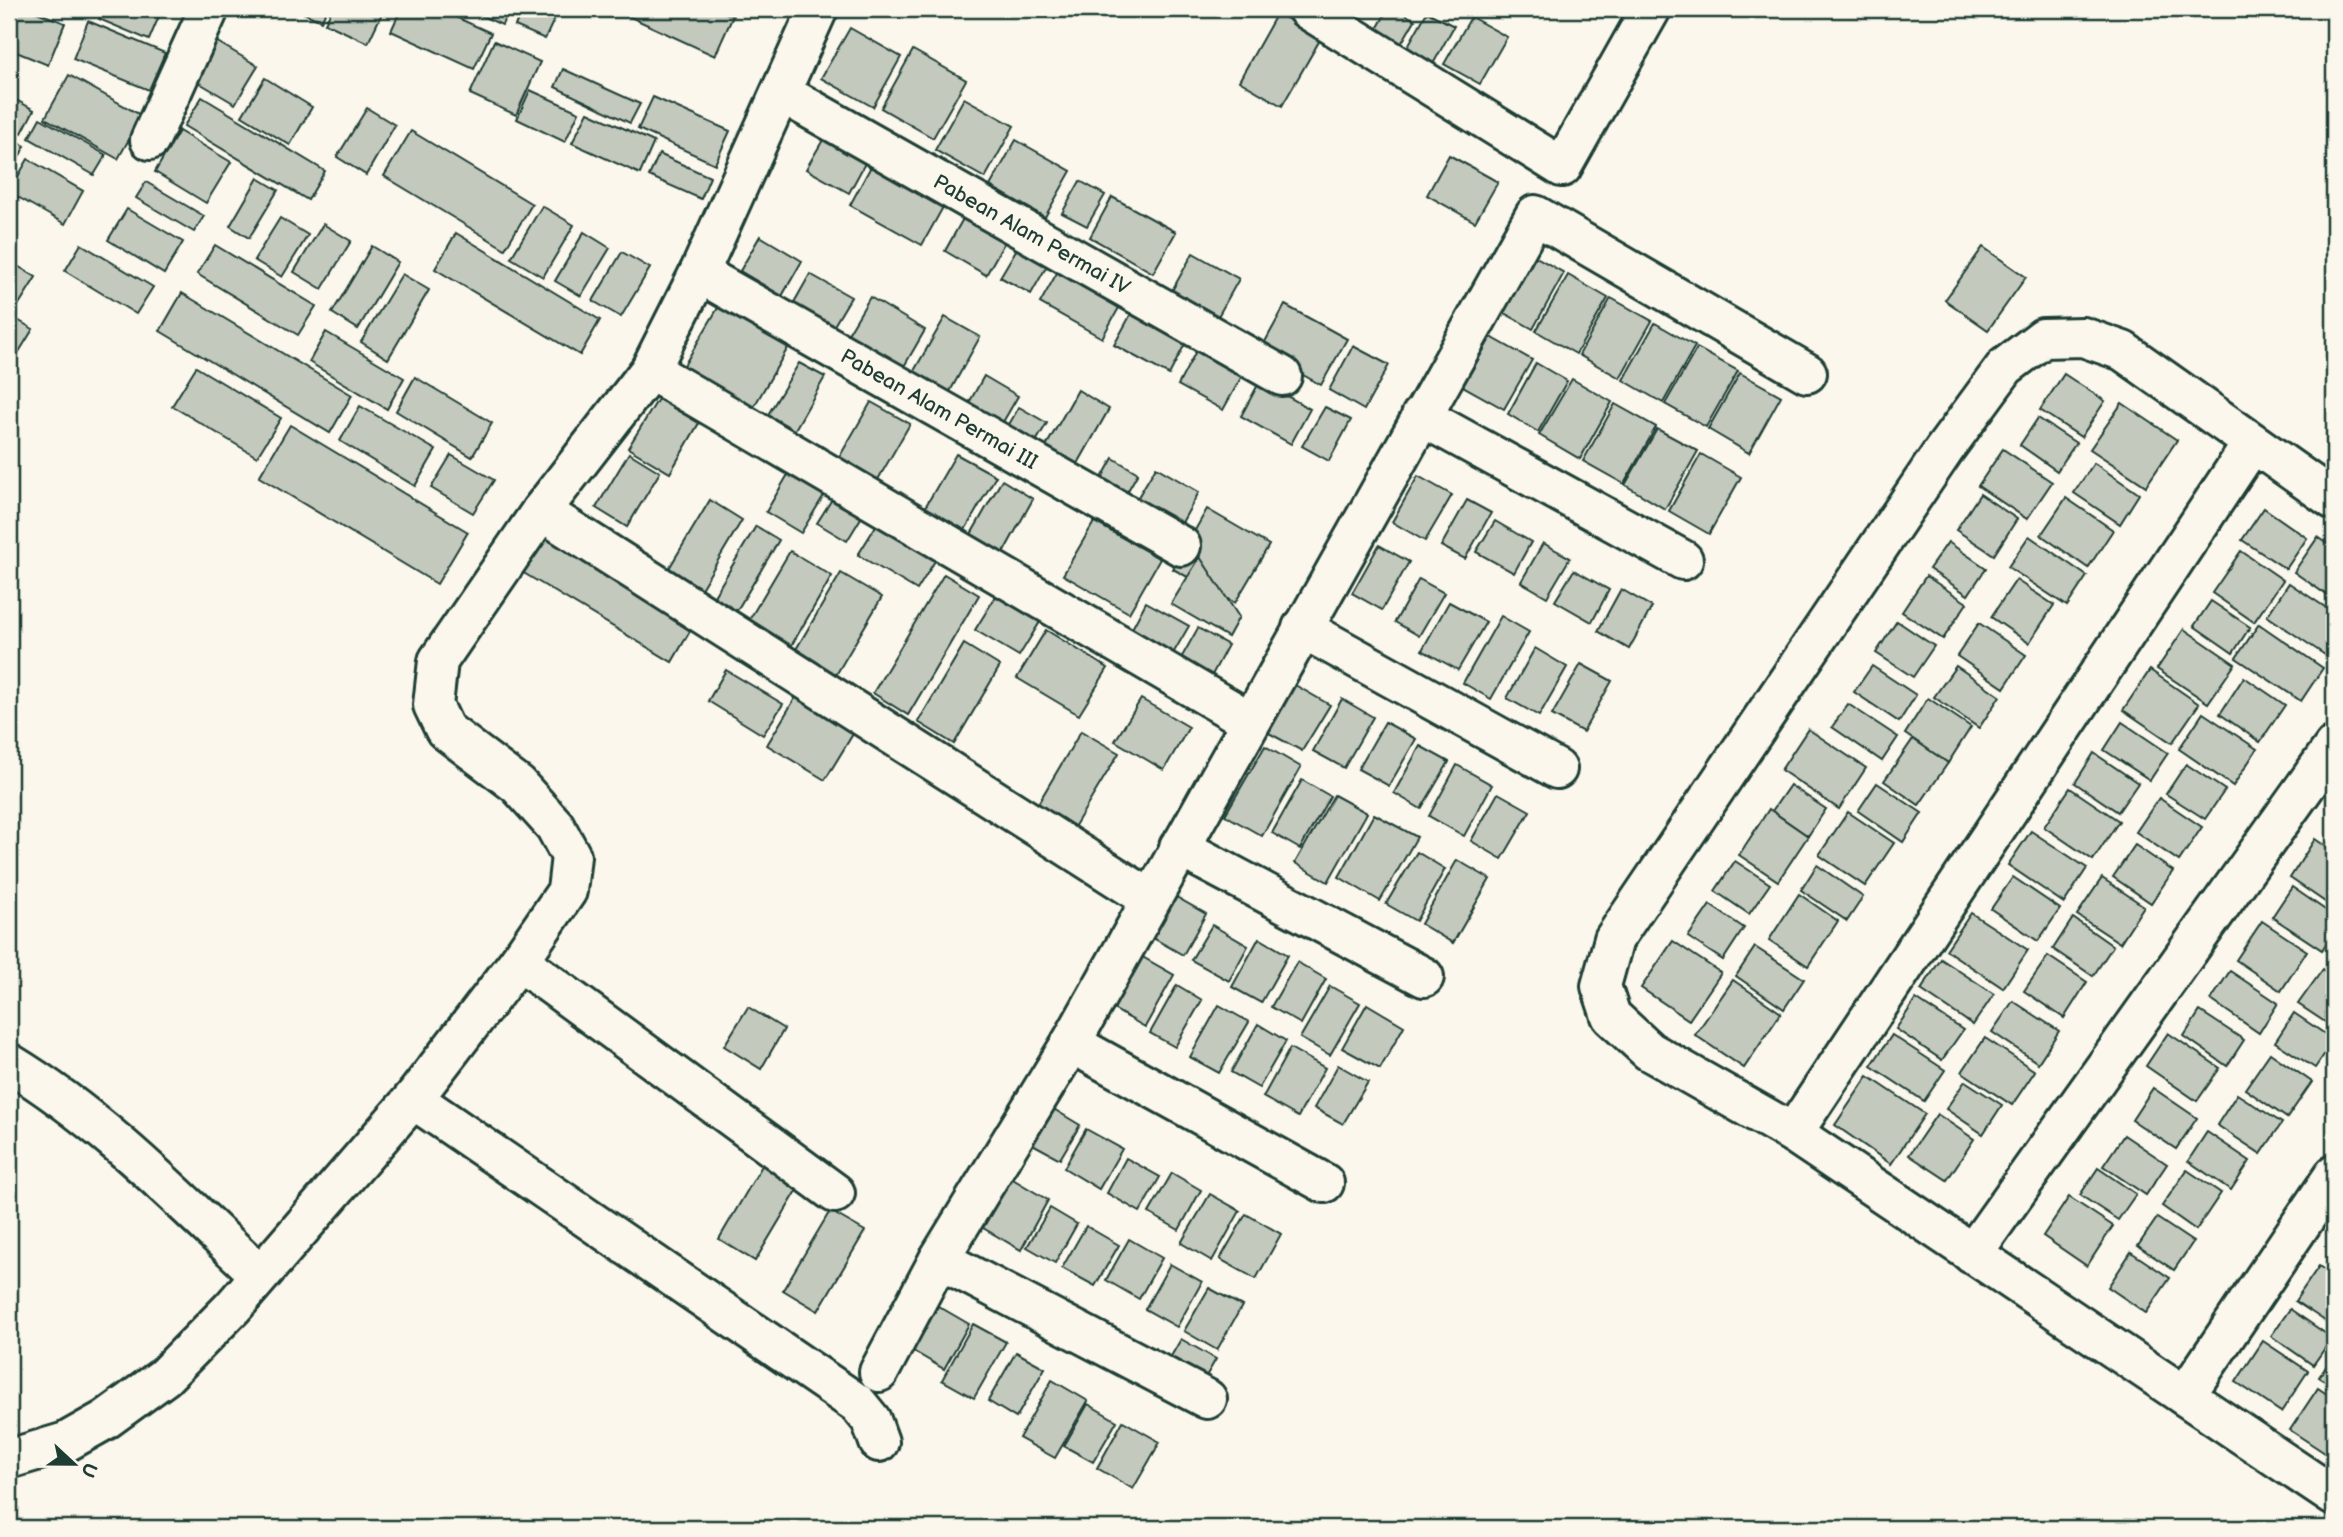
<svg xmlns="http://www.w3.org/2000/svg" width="2343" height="1537" viewBox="0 0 2343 1537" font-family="'Balsamiq Sans',sans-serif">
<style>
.building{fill:#c4c9be;stroke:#1f3d34;stroke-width:2}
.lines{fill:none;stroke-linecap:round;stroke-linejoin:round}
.street-casing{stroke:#1f3d34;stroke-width:44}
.street{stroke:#fbf7ec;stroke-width:38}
.labels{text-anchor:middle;stroke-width:7;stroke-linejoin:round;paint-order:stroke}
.street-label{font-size:21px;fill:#1f3d34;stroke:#fbf7ec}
</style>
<rect width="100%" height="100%" fill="#fbf7ec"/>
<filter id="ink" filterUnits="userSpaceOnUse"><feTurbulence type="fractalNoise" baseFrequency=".0143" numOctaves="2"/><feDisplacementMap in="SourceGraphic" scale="14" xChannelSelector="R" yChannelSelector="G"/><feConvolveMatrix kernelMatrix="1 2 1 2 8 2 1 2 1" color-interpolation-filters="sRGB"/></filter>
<g filter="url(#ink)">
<g class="building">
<path d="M9,9h20l36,14 -17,42 -39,-16z"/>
<path d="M103,9h59l-13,31 -50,-21z"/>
<path d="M295,9h32l-6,12z"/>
<path d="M332,9h52l-16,34 -43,-20z"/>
<path d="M401,9h37l53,24 -17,36 -83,-38z"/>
<path d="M466,9h43l-7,16z"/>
<path d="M522,9h37l-14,30 -30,-13z"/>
<path d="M629,9h88l16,7 -18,40 -89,-41z"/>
<path d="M1388,9h8l19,11 -21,36 -24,-14z"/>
<path d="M1427,12l27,14 -27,49 -27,-15z"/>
<path d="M1277,13l44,25 -39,68 -43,-25z"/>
<path d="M1471,17l36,20 -27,47 -36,-20z"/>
<path d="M88,21l77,32 -16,37 -76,-31z"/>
<path d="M850,28l51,29 -28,50 -52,-29z"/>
<path d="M209,37l49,29 -23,38 -49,-29z"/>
<path d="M494,41l46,21 -24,53 -46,-21z"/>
<path d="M913,50l53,30 -33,58 -52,-30z"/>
<path d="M563,69l77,35 -10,19 -75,-36z"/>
<path d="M69,75l73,41 -24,43 -73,-41z"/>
<path d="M265,78l47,29 -22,38 -48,-29z"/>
<path d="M530,90l49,22 -14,30 -48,-23z"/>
<path d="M9,96l25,14 -12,23 -13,-7z"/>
<path d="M202,97l123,74 -17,29 -124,-74z"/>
<path d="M653,97l77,34 -15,33 -77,-35z"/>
<path d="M964,98l50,28 -29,52 -50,-28z"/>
<path d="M367,108l28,17 -29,50 -29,-18z"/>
<path d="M588,112l66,30 -14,32 -68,-31z"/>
<path d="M40,118l66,37 -12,20 -65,-37z"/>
<path d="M179,131l52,31 -25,41 -51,-31z"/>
<path d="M411,131l121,73 -27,45 -121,-73z"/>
<path d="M827,133l42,23 -20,37 -43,-24z"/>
<path d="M9,137l16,9 -16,30z"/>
<path d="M1016,140l55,31 -26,46 -55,-31z"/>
<path d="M659,154l51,23 -9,22 -52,-23z"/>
<path d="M1449,155l49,27 -23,40 -48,-27z"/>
<path d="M28,159l55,32 -18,33 -56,-32z"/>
<path d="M875,159l72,41 -25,45 -72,-40z"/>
<path d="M258,178l20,12 -29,48 -19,-12z"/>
<path d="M1080,181l25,14 -18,31 -25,-13z"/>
<path d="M146,182l58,34 -10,16 -58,-34z"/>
<path d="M1112,197l64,35 -23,41 -63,-36z"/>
<path d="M542,206l32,19 -31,52 -32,-19z"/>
<path d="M127,209l56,33 -19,32 -56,-34z"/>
<path d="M965,215l42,23 -21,37 -41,-24z"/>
<path d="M280,218l28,17 -26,42 -28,-17z"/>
<path d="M323,224l28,17 -29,48 -28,-17z"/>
<path d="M584,232l26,16 -29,48 -26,-15z"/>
<path d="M456,233l144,87 -20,35 -145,-86z"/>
<path d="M760,236l42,25 -20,35 -42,-25z"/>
<path d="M1022,240l30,17 -21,37 -31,-17z"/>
<path d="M81,244l72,43 -17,27 -71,-43z"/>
<path d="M215,245l101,61 -18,29 -101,-61z"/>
<path d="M372,246l26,16 -40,67 -26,-16z"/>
<path d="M1983,247l43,30 -38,53 -43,-30z"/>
<path d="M1524,250l40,23 -31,56 -41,-23z"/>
<path d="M622,252l28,16 -29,49 -28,-16z"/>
<path d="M1193,253l46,26 -23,41 -46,-26z"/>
<path d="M9,261l27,16 -20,32 -7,-4z"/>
<path d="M1058,271l62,35 -18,32 -62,-35z"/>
<path d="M402,274l27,16 -41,69 -27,-17z"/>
<path d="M810,274l41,23 -19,32 -40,-23z"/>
<path d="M1568,275l40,23 -32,56 -40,-23z"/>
<path d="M182,293l170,102 -22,38 -170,-102z"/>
<path d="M870,297l55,33 -30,52 -56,-33z"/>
<path d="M1611,298l41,23 -32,57 -41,-23z"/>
<path d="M1285,305l62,34 -26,46 -61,-34z"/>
<path d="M719,306l70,40 -37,64 -70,-41z"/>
<path d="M1131,314l54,30 -16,31 -55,-30z"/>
<path d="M9,315l24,14 -19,31 -5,-3z"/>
<path d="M945,317l35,20 -37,67 -36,-21z"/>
<path d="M1655,323l40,23 -32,57 -40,-23z"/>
<path d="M326,332l78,46 -17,31 -78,-47z"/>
<path d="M1491,337l41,23 -28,49 -41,-23z"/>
<path d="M1353,346l36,19 -25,45 -35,-20z"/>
<path d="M1697,348l41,23 -32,56 -41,-23z"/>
<path d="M1196,351l46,25 -19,34 -45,-25z"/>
<path d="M799,363l26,14 -32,56 -27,-15z"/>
<path d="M1536,363l31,18 -29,51 -30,-18z"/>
<path d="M196,367l85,51 -24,39 -85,-51z"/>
<path d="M1740,373l41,23 -32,57 -41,-24z"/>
<path d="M2064,374l41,27 -24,36 -41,-27z"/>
<path d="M984,376l34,20 -19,33 -34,-19z"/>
<path d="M415,377l77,46 -20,34 -76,-46z"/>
<path d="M1572,379l40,23 -32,57 -41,-24z"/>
<path d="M1260,381l50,28 -19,35 -50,-28z"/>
<path d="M1078,390l31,19 -41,72 -31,-19z"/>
<path d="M658,399l41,24 -29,50 -42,-25z"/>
<path d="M871,402l39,22 -34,59 -39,-22z"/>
<path d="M2122,403l55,37 -31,46 -56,-37z"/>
<path d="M1615,404l41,23 -32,57 -41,-23z"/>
<path d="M360,406l76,44 -21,36 -75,-45z"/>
<path d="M1019,407l28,16 -19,32 -28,-15z"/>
<path d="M1325,407l26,13 -22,41 -27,-15z"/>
<path d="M2038,418l38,25 -19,28 -37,-26z"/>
<path d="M290,425l178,107 -31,52 -178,-107z"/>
<path d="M1657,429l41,22 -33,58 -40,-24z"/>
<path d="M2003,449l49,33 -25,37 -49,-33z"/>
<path d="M629,453l31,19 -33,55 -31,-19z"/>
<path d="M956,454l40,22 -39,68 -40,-23z"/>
<path d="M1701,454l40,23 -32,57 -40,-23z"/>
<path d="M451,455l43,25 -21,33 -42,-25z"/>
<path d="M1113,458l25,15 -20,35 -25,-14z"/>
<path d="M2094,463l45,31 -19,30 -46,-31z"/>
<path d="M1156,467l43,25 -25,45 -45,-25z"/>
<path d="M790,471l36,21 -25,41 -35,-21z"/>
<path d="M1418,476l34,19 -27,46 -33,-19z"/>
<path d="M1002,480l31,19 -31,56 -32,-19z"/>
<path d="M1980,494l37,25 -23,36 -38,-25z"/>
<path d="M834,496l30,17 -17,28 -30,-18z"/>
<path d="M2066,498l47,32 -25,38 -47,-33z"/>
<path d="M710,500l32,20 -47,79 -33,-19z"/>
<path d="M1467,500l24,13 -26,46 -24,-13z"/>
<path d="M2264,508l43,30 -21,31 -44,-29z"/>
<path d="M1207,509l62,36 -34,58 -62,-34z"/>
<path d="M882,516l59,35 -24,39 -59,-35z"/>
<path d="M1495,521l36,21 -17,31 -38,-21z"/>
<path d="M1094,522l66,37 -31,54 -66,-38z"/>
<path d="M756,526l23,14 -49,82 -23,-14z"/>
<path d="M543,536l150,90 -21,36 -150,-90z"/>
<path d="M2029,536l58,40 -20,30 -59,-39z"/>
<path d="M2318,537l16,11v52l-40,-28z"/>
<path d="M1948,542l38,26 -18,27 -39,-26z"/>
<path d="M1543,543l27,15 -23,39 -26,-15z"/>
<path d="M1379,545l30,17 -27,48 -30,-17z"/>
<path d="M790,551l42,25 -45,77 -42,-26z"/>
<path d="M2241,551l42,29 -29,42 -42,-29z"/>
<path d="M1200,557l39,60 -11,20 -57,-33z"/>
<path d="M1574,570l35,20 -17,32 -37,-21z"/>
<path d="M841,573l41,24 -46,78 -41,-24z"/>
<path d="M944,574l35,21 -71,120 -35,-22z"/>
<path d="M1926,576l41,27 -24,36 -41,-27z"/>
<path d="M1419,579l25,14 -25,43 -24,-14z"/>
<path d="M2016,580l38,25 -25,38 -38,-26z"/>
<path d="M2289,583l45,30v36l-6,8 -61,-41z"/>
<path d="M1621,589l31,18 -23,42 -31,-18z"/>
<path d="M999,591l44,26 -24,39 -44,-26z"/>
<path d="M2211,601l39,26 -17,26 -39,-27z"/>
<path d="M1146,602l43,24 -22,38 -41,-24z"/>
<path d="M1449,602l37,20 -28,48 -36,-20z"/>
<path d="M1501,616l28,16 -38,67 -28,-16z"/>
<path d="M1897,621l37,25 -21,31 -37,-24z"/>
<path d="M1979,623l47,32 -22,33 -47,-32z"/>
<path d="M2259,624l64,44 -22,33 -65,-43z"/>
<path d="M1198,628l30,17 -17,32 -31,-17z"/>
<path d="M2184,629l51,35 -27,39 -51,-34z"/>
<path d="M1046,630l62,38 -29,47 -62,-37z"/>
<path d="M964,644l36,22 -46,78 -36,-22z"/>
<path d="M1535,648l32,19 -28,49 -32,-18z"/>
<path d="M1581,664l31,17 -29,51 -31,-17z"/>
<path d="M1872,666l44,29 -17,27 -45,-30z"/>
<path d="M1956,666l44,30 -21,32 -45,-31z"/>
<path d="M726,670l57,34 -20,31 -55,-34z"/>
<path d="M2150,670l49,34 -27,39 -49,-33z"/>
<path d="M2244,677l41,28 -25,37 -40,-28z"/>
<path d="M1295,685l35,20 -28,46 -35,-19z"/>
<path d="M800,690l59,34 -34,56 -58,-35z"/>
<path d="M1928,698l43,29 -23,36 -43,-29z"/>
<path d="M1141,699l48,28 -25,43 -49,-29z"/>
<path d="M1342,699l31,18 -29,51 -31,-17z"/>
<path d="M1848,704l50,33 -16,24 -50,-34z"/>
<path d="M2203,713l54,36 -24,37 -54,-37z"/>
<path d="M1385,722l31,17 -27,47 -31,-17z"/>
<path d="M2122,722l46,31 -18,27 -46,-30z"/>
<path d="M1808,729l58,39 -27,41 -58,-39z"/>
<path d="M1081,731l38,22 -46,76 -37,-22z"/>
<path d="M1913,739l35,24 -29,42 -35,-24z"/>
<path d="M1265,746l36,21 -39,69 -37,-21z"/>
<path d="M1420,746l29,16 -28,47 -27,-16z"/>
<path d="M2094,753l44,30 -20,29 -43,-29z"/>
<path d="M2186,764l39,26 -20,29 -39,-25z"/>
<path d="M1457,765l35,20 -28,51 -35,-20z"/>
<path d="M1302,780l28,16 -30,53 -28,-16z"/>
<path d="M1877,783l45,30 -19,29 -45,-31z"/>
<path d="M1790,785l36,24 -18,27 -36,-25z"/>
<path d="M2070,788l49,33 -26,39 -49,-33z"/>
<path d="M1498,793l32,18 -28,48 -31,-18z"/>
<path d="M1334,795l33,18 -39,69 -33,-19z"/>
<path d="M2159,798l43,29 -23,34 -43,-29z"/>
<path d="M1769,809l39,27 -30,45 -39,-26z"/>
<path d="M1848,812l46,31 -29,43 -46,-31z"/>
<path d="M1374,814l43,23 -37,64 -41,-24z"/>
<path d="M2031,831l56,37 -23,35 -56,-38z"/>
<path d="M2315,839l19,13v56l-44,-30z"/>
<path d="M2135,845l38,26 -22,32 -38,-26z"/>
<path d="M1417,852l28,17 -29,52 -30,-17z"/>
<path d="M1457,860l33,19 -37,64 -32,-19z"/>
<path d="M1735,861l35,23 -21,30 -34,-23z"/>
<path d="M1817,865l46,32 -16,24 -46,-31z"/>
<path d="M2013,877l47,32 -22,32 -47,-32z"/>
<path d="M2102,878l42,28 -24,37 -43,-28z"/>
<path d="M2292,887l42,29v15l-12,19 -50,-33z"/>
<path d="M1171,894l35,20 -23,41 -35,-20z"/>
<path d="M1799,894l39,27 -30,45 -39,-26z"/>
<path d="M1710,905l34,23 -21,32 -35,-23z"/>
<path d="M1971,913l57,37 -25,38 -57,-38z"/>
<path d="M2073,918l40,28 -20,30 -40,-27z"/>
<path d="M2262,921l45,30 -26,40 -45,-31z"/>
<path d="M1212,925l36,21 -19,35 -38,-21z"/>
<path d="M1259,938l29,17 -27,48 -29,-16z"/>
<path d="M1673,941l48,32 -32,47 -48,-32z"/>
<path d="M1755,947l49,32 -20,30 -48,-33z"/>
<path d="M1139,955l35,20 -29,52 -35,-20z"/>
<path d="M2048,956l39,26 -23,36 -40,-27z"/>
<path d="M1941,959l53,35 -21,31 -52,-35z"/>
<path d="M1297,962l29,17 -25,45 -30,-17z"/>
<path d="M2323,969l11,7v52l-36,-24z"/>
<path d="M2230,971l48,32 -19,30 -48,-33z"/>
<path d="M1733,980l48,33 -37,55 -49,-33z"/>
<path d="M1177,985l25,15 -27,47 -25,-14z"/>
<path d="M1330,986l30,17 -30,52 -30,-17z"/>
<path d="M1916,999l47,31 -21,30 -46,-31z"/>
<path d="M2013,1001l46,30 -21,32 -46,-31z"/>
<path d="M1367,1004l37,22 -24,43 -38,-21z"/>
<path d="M1219,1005l30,17 -30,51 -29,-16z"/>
<path d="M748,1007l36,22 -23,40 -37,-23z"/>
<path d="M2200,1011l44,29 -17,26 -43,-30z"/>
<path d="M2294,1013l40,27 -19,28 -40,-26z"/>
<path d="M1258,1024l28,17 -27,47 -28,-16z"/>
<path d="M2168,1033l52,35 -23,33 -51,-35z"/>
<path d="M1892,1035l53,35 -21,31 -53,-35z"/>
<path d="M1985,1038l50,33 -23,34 -50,-33z"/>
<path d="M1290,1048l35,20 -27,49 -35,-20z"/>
<path d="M2270,1053l42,29 -25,36 -42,-29z"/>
<path d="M1338,1065l30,17 -25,42 -29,-16z"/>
<path d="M1868,1076l57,38 -34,50 -56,-39z"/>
<path d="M1965,1081l37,24 -19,29 -37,-25z"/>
<path d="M2153,1088l44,30 -21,31 -44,-29z"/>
<path d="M2237,1094l45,29 -21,31 -44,-29z"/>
<path d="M1047,1105l33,20 -20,34 -33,-18z"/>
<path d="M1937,1114l37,25 -27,41 -38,-25z"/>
<path d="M1086,1129l36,20 -23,40 -35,-21z"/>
<path d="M2207,1132l43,29 -19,29 -43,-29z"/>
<path d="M2124,1135l43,29 -21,31 -43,-29z"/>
<path d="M767,1157l37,22 -49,82 -36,-22z"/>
<path d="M1126,1158l34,19 -20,35 -33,-19z"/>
<path d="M2098,1168l38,26 -18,26 -38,-25z"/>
<path d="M2187,1170l34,23 -25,37 -34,-24z"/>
<path d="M1172,1173l29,17 -22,40 -30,-17z"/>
<path d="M1011,1178l37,22 -27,50 -38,-22z"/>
<path d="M1210,1194l30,17 -28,50 -31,-18z"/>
<path d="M2069,1197l44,29 -26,40 -44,-30z"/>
<path d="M1050,1208l27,16 -22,39 -28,-16z"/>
<path d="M830,1211l35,20 -47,80 -35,-21z"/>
<path d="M1246,1214l35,20 -25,45 -36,-20z"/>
<path d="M2157,1218l36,24 -19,28 -36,-24z"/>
<path d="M1086,1226l33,19 -24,41 -33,-18z"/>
<path d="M1129,1239l33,19 -23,41 -33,-19z"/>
<path d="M2131,1252l39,26 -24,35 -38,-26z"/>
<path d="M1170,1264l32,18 -25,45 -32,-18z"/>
<path d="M2319,1266l15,11v50l-39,-26z"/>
<path d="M1209,1288l33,18 -25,44 -33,-19z"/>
<path d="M938,1306l31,18 -25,45 -31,-18z"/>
<path d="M2290,1309l42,29 -19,27 -42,-29z"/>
<path d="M973,1324l33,18 -32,56 -32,-18z"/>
<path d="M1181,1339l35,20 -15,26 -35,-20z"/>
<path d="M2263,1341l45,30 -27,41 -45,-30z"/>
<path d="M1016,1352l29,16 -29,50 -28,-17z"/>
<path d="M2334,1355v32l-15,-10z"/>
<path d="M1052,1380l36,21 -33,57 -36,-20z"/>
<path d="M2318,1388l16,11v60l-44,-29z"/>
<path d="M1088,1404l29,17 -24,41 -29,-16z"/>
<path d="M1123,1421l37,21 -27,47 -36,-21z"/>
</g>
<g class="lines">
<g class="street-casing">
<g id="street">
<path d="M1307,9l255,158 89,-158"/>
<path id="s1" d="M782,93l500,283"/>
<path d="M150,140l59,-131"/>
<path id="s2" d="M699,273l482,273"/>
<path d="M650,370l600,351"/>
<path d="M1421,416l262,144"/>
<path d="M2334,500l-211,-149 -40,-14 -40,1 -38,29 -61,83 -330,489 -13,47 10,30 38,35 144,82 541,363"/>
<path d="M541,511l609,388"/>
<path d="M1302,628l255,141"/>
<path d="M1179,847l245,130"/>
<path d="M519,961l316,232"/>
<path d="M1071,1043l253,140"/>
<path d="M9,1063c94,57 171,137 251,212"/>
<path d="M413,1099l445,305 13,16 8,22"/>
<path d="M1793,1133l459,-689"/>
<path d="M1972,1254l362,-508"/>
<path d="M939,1259l268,140"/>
<path d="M879,1372l60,-113 132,-216 464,-828 272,158"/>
<path d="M2185,1396l149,-221"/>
<path d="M9,1459l57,-17 39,-22 59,-43 69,-70 180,-208 106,-138 48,-70 4,-35 -16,-30 -37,-41 -73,-55 -12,-25 5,-44 103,-150 109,-141 49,-97 119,-264"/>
</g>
</g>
<use href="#street" class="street"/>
</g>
</g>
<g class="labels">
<g class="street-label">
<text dy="7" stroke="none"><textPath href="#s1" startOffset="287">Pabean Alam Permai IV</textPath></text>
<text dy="7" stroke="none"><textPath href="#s2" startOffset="276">Pabean Alam Permai III</textPath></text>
</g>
</g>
<rect width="2343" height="1537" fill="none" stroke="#fbf7ec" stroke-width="35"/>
<rect x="18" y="18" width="2308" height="1502" fill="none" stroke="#1f3d34" stroke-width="2.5" filter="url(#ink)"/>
<g transform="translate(74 1464) rotate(112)" stroke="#fbf7ec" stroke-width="5" paint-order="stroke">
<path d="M0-5L12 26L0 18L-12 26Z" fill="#1f3d34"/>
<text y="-10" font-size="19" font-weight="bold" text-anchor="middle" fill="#1f3d34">U</text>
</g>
</svg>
